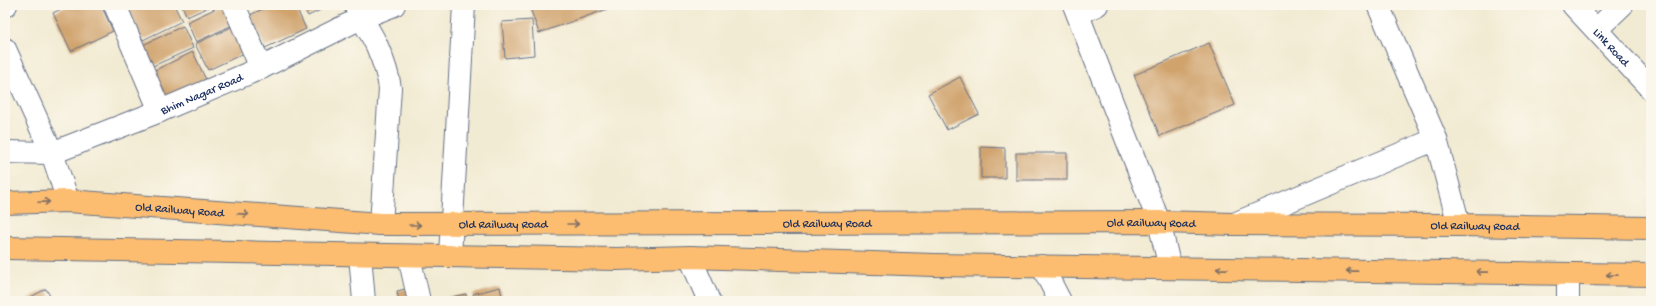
<svg xmlns="http://www.w3.org/2000/svg" width="1656" height="306" viewBox="0 0 1656 306" font-family="'Gochi Hand',sans-serif">
<style>
.building{fill:#d0a36d}
.lines{fill:none;stroke-linecap:round;stroke-linejoin:round}
.minor-casing{stroke:#667187;stroke-width:24}
.major-casing{stroke:#667187;stroke-width:24}
.minor{stroke:#fff;stroke-width:22}
.major{stroke:#fcbd6f;stroke-width:22}
.oneway{stroke:#806f66}
.labels{text-anchor:middle;stroke-width:4;stroke-linejoin:round;paint-order:stroke}
.street-label{font-size:12px;fill:#1b2f5e;stroke:#fbf7ec}
</style>
<rect width="100%" height="100%" fill="#fbf7ec"/>
<filter id="ink" filterUnits="userSpaceOnUse"><feTurbulence type="fractalNoise" baseFrequency=".025" numOctaves="2"/><feDisplacementMap in="SourceGraphic" scale="8" xChannelSelector="R" yChannelSelector="G"/><feConvolveMatrix kernelMatrix="1 2 1 2 8 2 1 2 1" color-interpolation-filters="sRGB"/></filter>
<filter id="wash" filterUnits="userSpaceOnUse"><feTurbulence type="fractalNoise" baseFrequency=".012" numOctaves="4" result="noise"/><feDisplacementMap in="SourceGraphic" scale="16" xChannelSelector="R" yChannelSelector="G"/><feGaussianBlur stdDeviation="0.9" result="paint"/><feColorMatrix in="noise" values="0 0 0 0 0 0 0 0 0 0 0 0 0 0 0 0 0 1.4 0 .05"/><feComposite in="paint" operator="in"/></filter>
<g filter="url(#wash)">
<rect width="100%" height="100%" fill="#f2ebd3"/>
<g id="blocks">
<g class="building">
<path d="M69,5h32l12,26 -42,20 -18,-38z"/>
<path d="M128,5h46l8,16 -39,19 -17,-34z"/>
<path d="M182,5h31l-26,12z"/>
<path d="M223,5h6l8,18 -41,19 -9,-20z"/>
<path d="M271,5h24l11,24 -41,19 -15,-33z"/>
<path d="M302,5h29l-23,11z"/>
<path d="M529,5h90l-80,28z"/>
<path d="M532,20l2,35 -29,3 -3,-36z"/>
<path d="M236,25l13,26 -41,19 -13,-26z"/>
<path d="M183,26l10,22 -42,19 -10,-21z"/>
<path d="M1209,43l26,62 -75,31 -26,-61z"/>
<path d="M193,52l14,30 -41,19 -13,-30z"/>
<path d="M960,77l19,37 -32,16 -19,-36z"/>
<path d="M981,147l24,1v30h-24z"/>
<rect x="1016" y="153" width="51" height="27"/>
<path d="M414,287l3,14h-18l-2,-10z"/>
<path d="M500,287l3,14h-28l-2,-7z"/>
<path d="M46,289l7,12h-30z"/>
<path d="M466,294l1,7h-31v-1z"/>
</g>
</g>
</g>
<g filter="url(#ink)">
<use href="#blocks" fill-opacity="0" stroke="#667187" stroke-width="1"/>
<g class="lines">
<g class="minor-casing">
<g id="minor">
<path d="M5,5h1"/>
<path d="M115,5l45,106"/>
<path d="M234,5l27,63"/>
<path d="M355,5c6,15 16,27 22,41 6,14 11,27 13,42l-9,136"/>
<path d="M1074,5l85,217 11,46"/>
<path d="M1378,5l58,134 23,86"/>
<path id="s1" d="M1573,5l78,84"/>
<path d="M1078,14l19,-9"/>
<path d="M1597,29l25,-24"/>
<path d="M5,49l47,104 16,48"/>
<path id="s2" d="M5,152l47,1 108,-42 101,-43 100,-50 33,-13"/>
<path d="M1234,224l202,-85"/>
<path d="M360,255l4,46"/>
<path d="M409,256l10,45"/>
<path d="M450,256l14,-251"/>
<path d="M690,257l19,44"/>
<path d="M1042,266l18,35"/>
<path d="M1568,274v27"/>
</g>
</g>
<g class="major-casing">
<g id="major">
<path id="s3" d="M5,203l63,-2 313,23 778,-2 75,2 225,1 192,3"/>
<path d="M5,248l611,11 74,-2 244,8 717,10"/>
</g>
</g>
<use href="#minor" class="minor"/>
<use href="#major" class="major"/>
</g>
<defs><path id="oneway-shaft" d="M-6 0H5M1.5-3L5.5 0L1.5 3" fill="none" stroke-width="1.6" stroke-linecap="round" stroke-linejoin="round"/></defs>
<g class="oneway">
<use href="#oneway-shaft" transform="translate(44 202) rotate(-2)"/>
<use href="#oneway-shaft" transform="translate(243 214) rotate(4)"/>
<use href="#oneway-shaft" transform="translate(573 224)"/>
<use href="#oneway-shaft" transform="translate(415 225)"/>
<use href="#oneway-shaft" transform="translate(1222 269) rotate(-179)"/>
<use href="#oneway-shaft" transform="translate(1352 271) rotate(-179)"/>
<use href="#oneway-shaft" transform="translate(1482 272) rotate(-179)"/>
<use href="#oneway-shaft" transform="translate(1612 275) rotate(-179)"/>
</g>
</g>
<g class="labels">
<g class="street-label">
<text dy="4" stroke="none"><textPath href="#s1" startOffset="57">Link Road</textPath></text>
<text dy="4" stroke="none"><textPath href="#s2" startOffset="208">Bhim Nagar Road</textPath></text>
<text dy="4" stroke="none"><textPath href="#s3" startOffset="175">Old Railway Road</textPath></text>
<text dy="4" stroke="none"><textPath href="#s3" startOffset="823">Old Railway Road</textPath></text>
<text dy="4" stroke="none"><textPath href="#s3" startOffset="1147">Old Railway Road</textPath></text>
<text dy="4" stroke="none"><textPath href="#s3" startOffset="499">Old Railway Road</textPath></text>
<text dy="4" stroke="none"><textPath href="#s3" startOffset="1471">Old Railway Road</textPath></text>
</g>
</g>
<rect width="1656" height="306" fill="none" stroke="#fbf7ec" stroke-width="20"/>
</svg>
